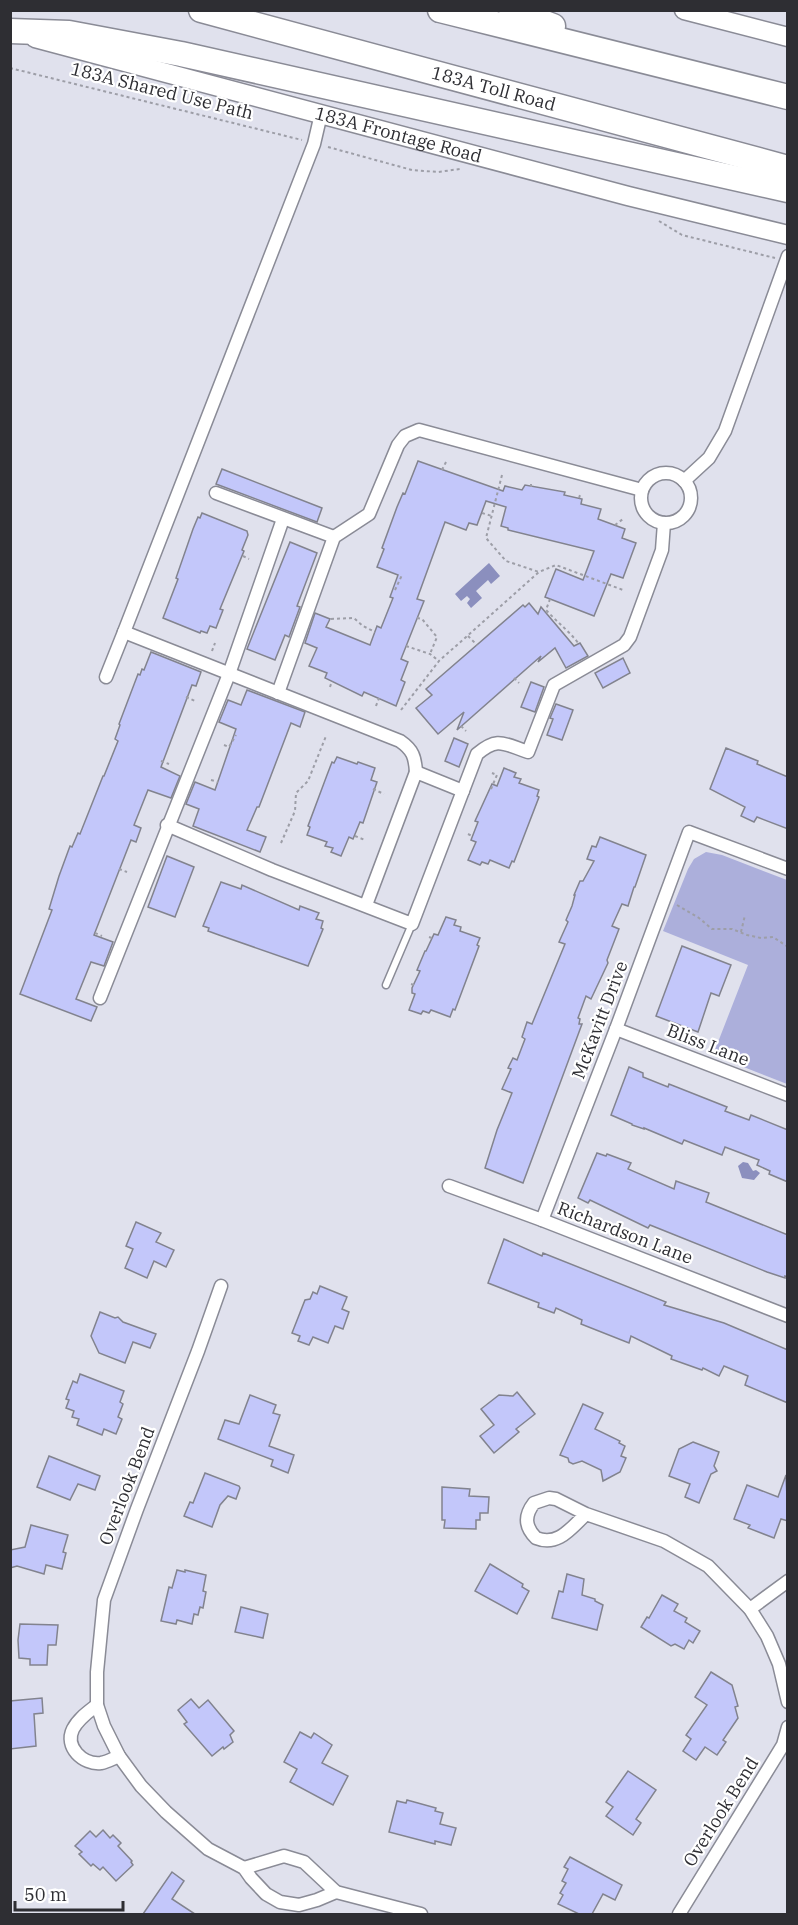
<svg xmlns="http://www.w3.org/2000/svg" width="798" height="1925" viewBox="0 0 798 1925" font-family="'IBM Plex Serif',serif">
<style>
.green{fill:#acafdb}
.water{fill:#8b8fbe}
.building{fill:#c3c7fa;stroke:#82838e;stroke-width:1.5}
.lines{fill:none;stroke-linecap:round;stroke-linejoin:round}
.service-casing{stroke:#8a8b96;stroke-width:9}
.minor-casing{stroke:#8a8b96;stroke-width:15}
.secondary-casing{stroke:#8a8b96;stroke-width:21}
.motorway-casing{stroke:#8a8b96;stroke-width:27}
.path{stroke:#9d9ea7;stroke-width:2;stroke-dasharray:3 3;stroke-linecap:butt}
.service{stroke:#fff;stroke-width:6}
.minor{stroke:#fff;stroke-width:12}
.secondary{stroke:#fff;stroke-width:18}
.motorway{stroke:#fff;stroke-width:24}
.labels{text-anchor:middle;stroke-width:4.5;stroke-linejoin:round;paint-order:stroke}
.street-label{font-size:18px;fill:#2e2e33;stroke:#fff}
</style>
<rect width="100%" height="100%" fill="#e0e1ed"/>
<path class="green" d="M706,852l16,3 65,25v204l-74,-29 35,-90 -85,-34 25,-62 6,-10z"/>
<g class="water">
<path d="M489,563l11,13 -9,8 -3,-4 -12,11 6,7 -11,10 -4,-5 3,-4 -3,-3 -6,5 -6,-7z"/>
<path d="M743,1162l5,1 5,8 3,-1 4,3 -6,7 -12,-2 -4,-12z"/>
</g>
<g class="building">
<path d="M418,461l85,30 2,-5 17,4 3,-5 40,7 -1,3 18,4 -1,5 20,5 -3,10 27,10 -3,9 14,5 -13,35 -12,-4 -17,42 -49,-19 11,-28 27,11 11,-29 -86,-21v-2l-7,-2 5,-19 -20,-6 -9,24 -8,-2 -3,7 -21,-8 -28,77 7,2 -23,58 7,3 -7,18 4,2 -9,24 -32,-14 -2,4 -37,-18 2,-5 -18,-7 8,-18 -12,-5 10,-30 15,6 -4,8 44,18 7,-19 4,2 12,-30 -3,-1 8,-22 -21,-8 7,-18 -2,-1 15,-41 6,-14 2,1z"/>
<path d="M222,469l100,39 -5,14 -101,-38z"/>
<path d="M202,513l45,18 1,4 -6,15 2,1 -24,58 3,1 -7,18 -6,-2 -3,7 -6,-2 -1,2 -37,-15 15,-39 -2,-1 17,-49 5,-12 2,1z"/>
<path d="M290,542l27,11 -20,53 3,1 -11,30 -4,-2 -10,25 -28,-11z"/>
<path d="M529,603l9,11 3,-7 33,39 6,-3 8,13 -22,12 -11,-20 -17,14 3,-6 -84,74 7,-18 -26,22 -22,-26 16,-13 -6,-6 97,-84 2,2z"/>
<path d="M151,652l50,20 -5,14 -4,-1 -31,82 19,9 -9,22 -23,-8 -14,35 7,3 -5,14 -5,-2 -37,95 19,7 -9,24 -13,-4 -15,37 21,8 -6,14 -71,-27 32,-84 -3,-1 10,-33 11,-30 2,1 6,-14 2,1 23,-58h1l14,-35 -3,-2 5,-14 -1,-1 19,-50 2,1 2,-6 2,1z"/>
<path d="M623,658l7,15 -27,15 -8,-15z"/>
<path d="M531,682l13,5 -9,25 -14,-5z"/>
<path d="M247,690l58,22 -5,15 -9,-4 -32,84h-2l-10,23 19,7 -6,15 -67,-26 6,-17 -13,-5 9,-22 20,8 21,-61 -17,-7 9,-22 13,5z"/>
<path d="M556,704l17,6 -11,30 -15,-5 6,-16 -3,-1z"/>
<path d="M454,738l14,6 -9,23 -14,-6z"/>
<path d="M726,748l32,13 -1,3 31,13v52l-31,-12 -3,5 -13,-6 4,-9 -35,-18z"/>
<path d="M337,757l20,7 1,-2 17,6 -4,12 6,2 -14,41 -3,-1 -7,17 -4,-2 -8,19 -10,-4 2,-4 -8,-2 2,-4 -20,-7 3,-8 -2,-1 19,-51 5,-13 2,1z"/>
<path d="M504,768l12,5 -2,4 7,2 -2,4 20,7 -2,6 2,1 -25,65 -2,-1 -3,7 -19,-8 -2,4 -6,-2 -2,3 -12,-5 8,-18 -5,-2 7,-18 -3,-1 17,-37 5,2z"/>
<path d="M600,837l46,18 -11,32h-1l-6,19 -6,-2 -10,22 7,3 -12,31 1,3 -17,36 -5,-3 -8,22 2,1 -1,5h3l-59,159 -38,-15 12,-38 15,-37 -10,-4 9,-20 -3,-1 5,-10 4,2 8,-21 -3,-2 5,-15 5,2 33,-80 -6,-2 9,-20 -2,-2 6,-14 3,-11h-1l6,-14h3l11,-20 -7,-2 5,-13 4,1z"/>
<path d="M167,856l27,11 -19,50 -27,-10z"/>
<path d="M221,882l20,7 1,-4 57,25 1,-4 19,7 -3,6 7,2 -2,7 2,1 -15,37 -89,-31 -11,-4 1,-3 -6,-2z"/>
<path d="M446,917l10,3 -2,5 7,2 -1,4 20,7 -3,7 2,1 -24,64 -2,-1 -3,8 -19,-7 -2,3 -6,-2 -2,3 -12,-4 6,-16 -3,-1v-5l8,-17 -3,-1 8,-19h1l8,-17 4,1z"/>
<path d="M682,946l49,19 -12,31 -8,-3 -13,39 -42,-16z"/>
<path d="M629,1067l14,6v4l25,10 1,-3 58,23 -2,4 24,9 2,-5 37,15v52l-19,-8 1,-3 -13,-6 2,-5 -34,-13 -3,8 -38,-15 -2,4 -38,-16v1l-12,-4v-1l-21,-9z"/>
<path d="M597,1153l9,3 1,-2 24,9 -3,6 46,20 2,-8 33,12 -3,9 82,33v42l-3,-1v2l-18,-6 -117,-47 -2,3 -58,-28 -2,3 -10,-5z"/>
<path d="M136,1222l25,11 -5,9 18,8 -8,17 -12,-6 -7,17 -22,-10 8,-19 -7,-3z"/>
<path d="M504,1239l38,17 1,-3 123,49 -2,3 60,18 64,27v53l-43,-18 3,-9 -24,-10 -5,10 -16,-8 -1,2 -31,-11 1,-3 -41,-20 -2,7 -48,-19 1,-4 -26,-12 -2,5 -16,-6 1,-4 -51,-20z"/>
<path d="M320,1286l27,11 -5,12 7,3 -6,17 -8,-3 -7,17 -15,-6 -4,8 -11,-4 2,-5 -8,-3 13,-33 5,-1 3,-7 4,2z"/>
<path d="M100,1312l15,6 3,-1 5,5 33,12 -6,14 -17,-6 -8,21 -26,-10 -8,-17z"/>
<path d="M80,1374l44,17 -4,11 3,2 -5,13 4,2 -6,15 -12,-5 -2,6 -25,-10 2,-6 -7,-2 2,-6 -8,-3 3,-8 -3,-1 7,-18 4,2z"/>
<path d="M517,1392l18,22 -19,15 3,3 -25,21 -14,-17 14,-11 -13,-16 18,-14 14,1z"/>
<path d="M250,1395l26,10 -3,8 7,2 -11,31 25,9 -6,18 -17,-7 2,-6 -55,-21 7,-19 14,4z"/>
<path d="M583,1404l20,9 -8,16 25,12 -1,2 6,3 -4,10 5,2 -6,14 -17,9 -2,-11 -19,-9 -9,3 -4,-2 -1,-4 -8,-3z"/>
<path d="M693,1442l26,10 -5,14 3,5 -6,3 -12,29 -14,-6 5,-13 -21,-8 10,-27z"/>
<path d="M49,1456l51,20 -5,14 -17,-6 -8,16 -33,-13z"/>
<path d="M205,1473l34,13 1,2 -4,11 -8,-3 -8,9 -8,22 -28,-11 6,-14 3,1z"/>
<path d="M786,1475l2,46 -7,-2 -7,19 -26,-10 2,-3 -16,-6 13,-34 31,12z"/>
<path d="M442,1487l28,2 -1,7 20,1 -1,16h-8v7h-4v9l-32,-1 1,-8h-3z"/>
<path d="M31,1525l37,10 -5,17 3,1 -4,16 -16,-4 -2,9 -27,-8 -7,2v-18l15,-3z"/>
<path d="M490,1564l33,20 -1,3 7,4 -12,23 -42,-23z"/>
<path d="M177,1570l8,2v-2l21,5 -3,16 3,1 -3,16 -3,-1 -2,8 -4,-1 -2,10 -15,-4 -1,4 -15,-3 8,-34 3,1z"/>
<path d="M567,1574l17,5 -2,16 13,4v2l8,4 -6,25 -45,-12 7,-27 4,1z"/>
<path d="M662,1595l16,9 -4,7 13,7 -2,4 15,9 -7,12 -4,-3 -5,9 -9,-5 -4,2 -30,-19 6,-10 2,1z"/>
<path d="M241,1607l27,7 -5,24 -28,-6z"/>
<path d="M20,1624l38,1 -2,20h-8l-1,20h-17v-6l-11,-1 -1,-18z"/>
<path d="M711,1672l21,13 6,21 -3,1 3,11 -15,22 3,2 -9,13 -12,-8 -9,13 -13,-9 8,-12 -5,-4 21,-30 -12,-8z"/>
<path d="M42,1698l1,15 -9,1 2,32 -26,3v-48z"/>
<path d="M191,1699l8,9 9,-8 26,31 -4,4 3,7 -9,7 -1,-2 -11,9 -28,-32 3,-2 -9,-12z"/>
<path d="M300,1732l11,6 3,-5 18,12 -10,18 26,13 -15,29 -43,-23 7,-13 -13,-7z"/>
<path d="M628,1771l28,19 -20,29 5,4 -8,12 -27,-19 7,-9 -7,-5z"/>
<path d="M407,1800l29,8 -1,3 8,2 -3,11 16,4 -5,17 -16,-4v3l-46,-12 8,-31 9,2z"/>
<path d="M103,1830l7,8 3,-3 8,8 -3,3 14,15 -1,1 2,3 -17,16 -13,-14 -3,3 -7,-6 -2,2 -12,-12 3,-2 -7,-6 15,-15 6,6z"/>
<path d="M570,1857l52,28 -7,15 -12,-6 -11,20h-13l-21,-10 5,-9 -3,-2 6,-10 -4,-2 6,-12 -4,-2z"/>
<path d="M172,1872l12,9 -12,18 23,15h-52z"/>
</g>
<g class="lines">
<g class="service-casing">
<path id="service" d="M386,985l26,-61"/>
</g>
<g class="minor-casing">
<g id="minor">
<path d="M321,114l-7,30 -190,488 276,109c13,9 15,16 16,31"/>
<circle cx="666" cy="498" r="25"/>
<path d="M684,481l25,-23 16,-27 63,-175"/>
<path d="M216,493l118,44"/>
<path d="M106,677l18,-45"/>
<path d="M278,693l56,-156 35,-23 29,-69 7,-9 14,-6 223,60"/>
<path d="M167,825l105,45 140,54 65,-170c21,-18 27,-10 51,-2l26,-67 70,-40 6,-8 32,-87 2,-27"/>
<path d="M366,905l50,-133 47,19"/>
<path d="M100,998l129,-324 54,-155"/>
<path d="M616,1029l172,66"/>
<path d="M449,1186l93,34 246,96"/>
<path d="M542,1220l74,-191 73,-197 99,37"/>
<path d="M221,1286l-23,65 -61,158 -33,91 -7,72v33l7,21 15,30 22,30 25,26 42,37 36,19 7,10 15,16 14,8 19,3 18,-5 19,-8"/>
<path d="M586,1514c-15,14 -28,33 -50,24 -11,-11 -12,-22 -2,-35l15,-5 7,1 30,15 78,27 44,25 42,43 17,27 12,28 9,38"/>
<path d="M750,1609l38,-28"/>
<path d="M97,1705c-9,7 -19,14 -24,24 -9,18 10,36 28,34 6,-1 13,-5 18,-7"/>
<path d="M244,1868l40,-12 20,6 32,30 85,22"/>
<path d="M679,1914l104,-169 5,-18"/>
</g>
</g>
<g class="secondary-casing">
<g id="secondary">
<path d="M684,10l104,27"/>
<path id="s1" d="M35,38l593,158 160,39"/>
</g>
</g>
<g class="motorway-casing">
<g id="motorway">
<path id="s2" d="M201,10l587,158"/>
<path d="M440,10l348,87"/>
<path d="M511,10l42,16"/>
<path d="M10,31l59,2 112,21 607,136"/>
</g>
</g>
<g class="path">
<path d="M10,68l292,72"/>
<path d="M328,147l84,23 26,2 22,-3"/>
<path d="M659,221l23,14 93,23"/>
<path d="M442,470l4,-8"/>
<path d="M502,475l-16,63 20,23 33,11"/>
<path d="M531,487v-4"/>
<path d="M579,498l1,-3"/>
<path d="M482,513l10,3"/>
<path d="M615,525l8,-6"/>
<path d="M243,556l6,3"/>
<path d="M395,590l7,-15"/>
<path d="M550,599l-4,11c11,12 23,21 33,34"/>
<path d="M417,618l5,1 15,18 -7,17"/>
<path d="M331,619l23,-1 9,8 12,6"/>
<path d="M468,636l9,9"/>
<path d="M406,646l24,8 9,7"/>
<path d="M212,651l3,-8"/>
<path d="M514,678l5,5"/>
<path d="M330,687l2,-6"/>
<path d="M186,697l9,4"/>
<path d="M376,706l3,-8"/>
<path d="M401,710l38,-49 100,-89 17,-7 67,25"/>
<path d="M461,726l5,5"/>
<path d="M224,745l5,2 7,-12"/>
<path d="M161,761l8,3"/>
<path d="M211,780l7,2"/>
<path d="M373,789l11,5"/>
<path d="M491,789l6,-14 -5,-2"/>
<path d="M468,834l4,2"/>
<path d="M355,836l10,4"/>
<path d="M281,843l14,-32 1,-18 12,-12 18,-45"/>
<path d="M119,869l8,3"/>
<path d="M677,905l22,13 13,11h20l15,6 14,3 12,-1 15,10"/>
<path d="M741,932l4,-17"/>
<path d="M95,933l7,3"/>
<path d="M429,937l3,1"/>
<path d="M411,984l3,1"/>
</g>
<use href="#service" class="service"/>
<use href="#minor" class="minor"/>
<use href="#secondary" class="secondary"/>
<use href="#motorway" class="motorway"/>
</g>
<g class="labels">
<g class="street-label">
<text dy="6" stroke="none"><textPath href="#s2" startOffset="303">183A Toll Road</textPath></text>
<text transform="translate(162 91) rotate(14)" y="6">183A Shared Use Path</text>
<text dy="6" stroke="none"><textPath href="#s1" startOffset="376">183A Frontage Road</textPath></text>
<text transform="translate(600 1020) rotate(-69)" y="6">McKavitt Drive</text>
<text transform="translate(708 1045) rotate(21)" y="6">Bliss Lane</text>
<text transform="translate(625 1233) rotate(21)" y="6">Richardson Lane</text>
<text transform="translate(127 1486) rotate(-69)" y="6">Overlook Bend</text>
<text transform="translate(721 1812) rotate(-58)" y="6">Overlook Bend</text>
</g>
</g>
<rect width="798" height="1925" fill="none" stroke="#2e2e33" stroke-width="24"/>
<path d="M15 1901v9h108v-9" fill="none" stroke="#2e2e33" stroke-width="3"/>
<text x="24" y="1901" font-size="18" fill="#2e2e33" stroke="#ffffff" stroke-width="4.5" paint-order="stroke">50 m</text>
</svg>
